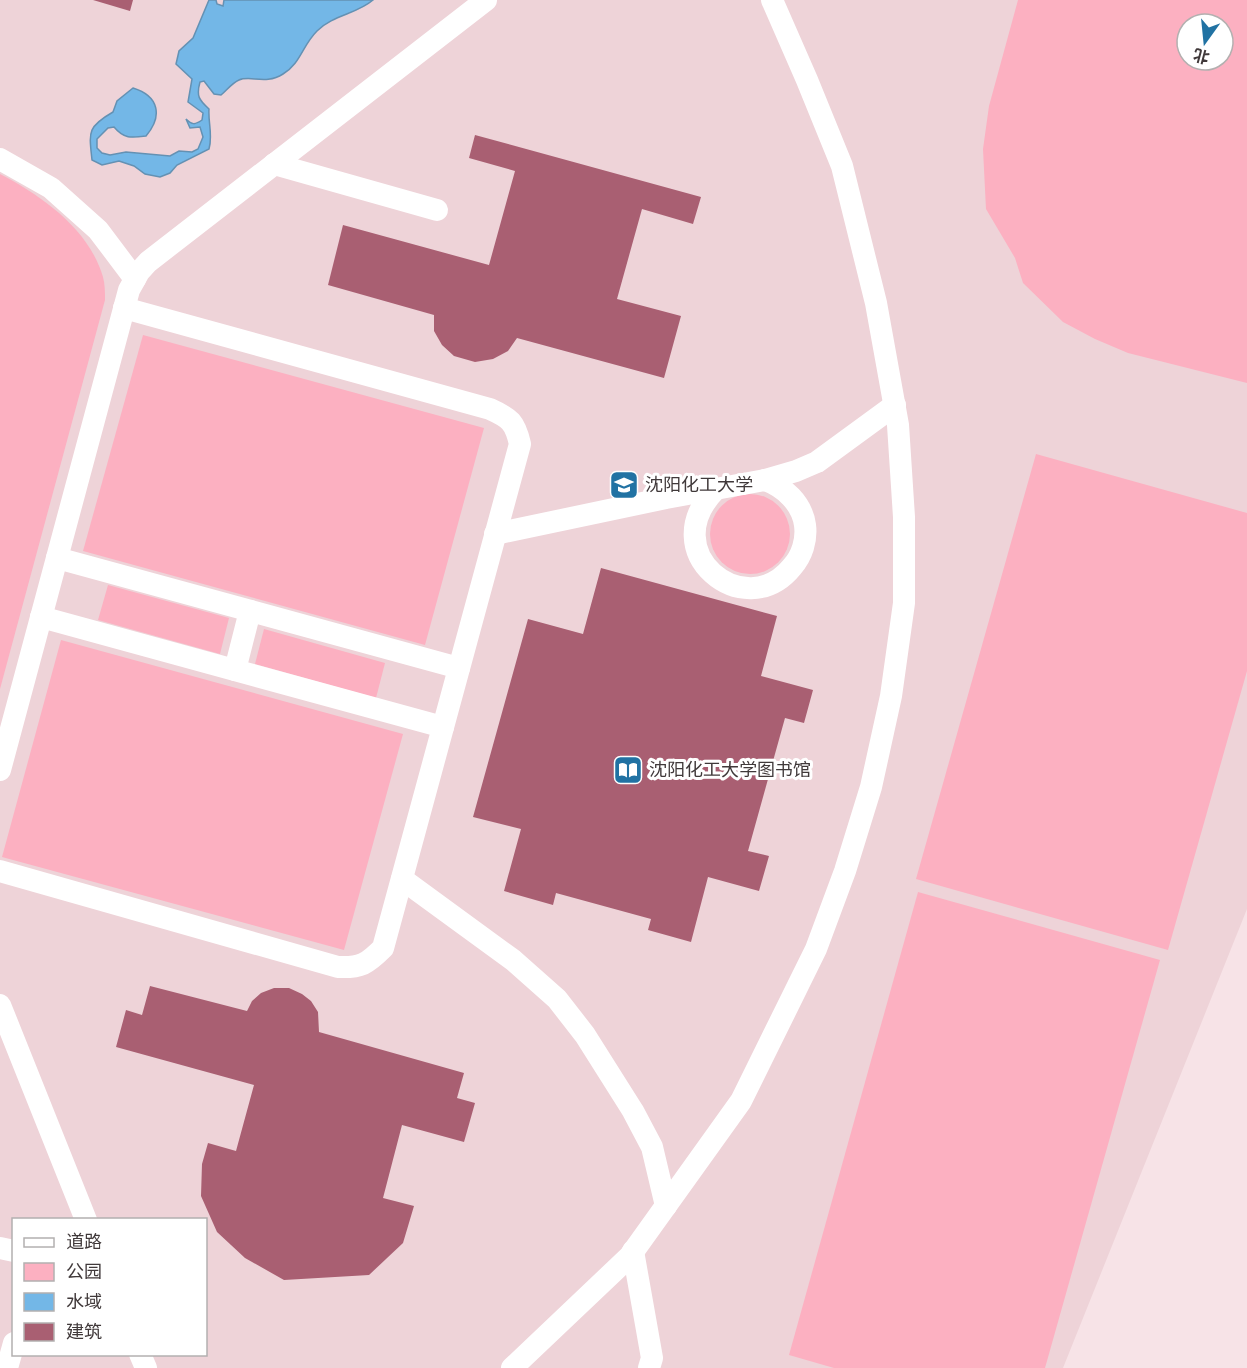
<svg xmlns="http://www.w3.org/2000/svg" width="1247" height="1368" viewBox="0 0 1247 1368" font-family="'Work Sans','Noto Sans SC',sans-serif">
<style>
.built{fill:#eed3d8;fill-rule:evenodd}
.green{fill:#fcb0c1;fill-rule:evenodd}
.water{fill:#73b7e7;stroke:#6491b3;stroke-width:1.5}
.building{fill:#a95f72}
.lines{fill:none;stroke-linecap:round;stroke-linejoin:round}
.street{stroke:#fff;stroke-width:22}
.labels{text-anchor:middle;stroke-width:6;stroke-linejoin:round;paint-order:stroke}
.poi-label{font-size:18px;fill:#40393a;stroke:#fff;text-anchor:start}
</style>
<rect width="100%" height="100%" fill="#f7e3e7"/>
<path class="built" d="M0,0h1247v909l-184,459h-1063zM1187,24h36v36h-36zM14,1220h192v134h-192z"/>
<g class="green">
<path d="M1018,0h229v383l-119,-30 -33,-14 -32,-17 -40,-39 -8,-25 -29,-49 -3,-60 6,-43zM1187,24h36v36h-36z"/>
<path d="M0,174c42,22 89,55 103,103 2,7 2,16 2,23l-105,389z"/>
<path d="M143,335l341,93 -59,217 -342,-94z"/>
<path d="M1036,454l211,59v158l-79,279 -252,-71z"/>
<circle cx="750" cy="534" r="40"/>
<path d="M108,585l121,33 -9,36 -122,-34z"/>
<path d="M264,629l121,34 -9,35 -121,-34z"/>
<path d="M61,640l342,94 -59,216 -342,-93z"/>
<path d="M918,892l242,68 -115,408h-211l-45,-13z"/>
</g>
<path class="water" d="M209,0h7l1,4 6,2 1,-6h149c-16,14 -40,15 -56,31 -15,15 -16,32 -34,43 -17,11 -33,1 -44,6 -7,3 -13,11 -18,15l-7,-1 -10,-13 -4,1c-4,14 -1,18 9,27 -1,14 4,26 0,40l-32,16 -7,8 -10,4 -15,-3 -11,-8 -15,-5 -17,4 -10,-5c-3,-28 -5,-33 21,-48l4,-11 16,-13c26,8 30,28 13,48 -15,2 -22,3 -32,-9l-6,1 -11,11v9l5,5 8,2 16,-3 44,4 9,-5 13,1 6,-3 5,-12 -3,-10 -10,1 -4,-9c6,6 9,6 16,1l1,-7 -15,-11 4,-23 -16,-15 3,-13 14,-13z"/>
<g class="building">
<path d="M93,0h40l-3,11z"/>
<path d="M475,135l226,62 -8,27 -51,-15 -25,90 64,17 -17,62 -147,-40 -9,13 -15,8 -18,3 -21,-6 -12,-11 -8,-14v-16l-106,-30 15,-60 146,40 26,-94 -46,-13z"/>
<path d="M601,568l176,48 -16,60 52,14 -9,33 -19,-5 -37,133 21,5 -10,35 -51,-14 -17,65 -43,-12 3,-11 -95,-26 -3,12 -49,-14 17,-62 -48,-12 55,-198 55,15z"/>
<path d="M150,986l97,25 5,-10 9,-8 13,-5h15l13,6 9,7 7,11 1,20 145,41 -7,25 18,5 -11,39 -62,-17 -19,73 31,8 -11,37 -34,32 -85,5 -39,-22 -28,-26 -16,-36 1,-32 6,-21 28,8 18,-66 -138,-38 10,-37 16,5z"/>
</g>
<g class="lines">
<g class="street">
<path d="M0,159l51,29 47,42 37,49"/>
<path d="M274,164l163,46"/>
<path d="M716,489c-63,63 29,136 76,78 10,-11 15,-27 13,-42 -3,-22 -21,-38 -40,-45"/>
<path d="M495,534l171,-36 99,-18 31,-9 21,-9 78,-57"/>
<path d="M57,558l402,110"/>
<path d="M41,617l402,110"/>
<path d="M235,670l15,-59"/>
<path d="M0,770l129,-480 10,-18 9,-10 338,-262"/>
<path d="M0,871l338,96c23,1 29,-3 45,-19l137,-504c-5,-22 -10,-26 -30,-35l-366,-101"/>
<path d="M402,879l111,81 44,39 28,36 48,76 19,36 14,59"/>
<path d="M0,1005l86,215"/>
<path d="M0,1248l14,3"/>
<path d="M633,1251l19,107 -3,10"/>
<path d="M140,1354l6,14"/>
<path d="M7,1368l7,-25"/>
<path d="M512,1368l118,-112 111,-155 75,-152 29,-78 26,-84 20,-91 13,-93v-86l-6,-92 -22,-122 -34,-137 -35,-86 -35,-80"/>
</g>
</g>
<defs>
<g id="university-square" transform="scale(1.5)"><rect x="-9" y="-9" width="18" height="18" rx="4" fill="#2172a3" stroke="#fff"/><path d="M0-5L7-2L0 1L-7-2ZM-4 1L0 2.5L4 1V4Q0 6-4 4Z" fill="#fff"/></g>
<g id="library-square" transform="scale(1.5)"><rect x="-9" y="-9" width="18" height="18" rx="4" fill="#2172a3" stroke="#fff"/><path d="M-6-4Q-3-5.5-.7-3.5V5Q-3 3-6 4ZM6-4Q3-5.5 .7-3.5V5Q3 3 6 4Z" fill="#fff"/></g>
</defs>
<g fill-rule="evenodd">
<use href="#university-square" x="624" y="485"/>
<use href="#library-square" x="628" y="770"/>
</g>
<g class="labels">
<g class="poi-label">
<text x="645" y="491">沈阳化工大学</text>
<text x="649" y="776">沈阳化工大学图书馆</text>
</g>
</g>
<rect x="12" y="1218" width="195" height="138" fill="#ffffff" stroke="#b3b0b0" stroke-width="1.5"/>
<rect x="24" y="1238" width="30" height="9" fill="#ffffff" stroke="#b3b0b0" stroke-width="1.5"/>
<text x="66" y="1248" font-size="18" fill="#40393a">道路</text>
<rect x="24" y="1263" width="30" height="18" fill="#fcb0c1" stroke="#b3b0b0" stroke-width="1.5"/>
<text x="66" y="1278" font-size="18" fill="#40393a">公园</text>
<rect x="24" y="1293" width="30" height="18" fill="#73b7e7" stroke="#b3b0b0" stroke-width="1.5"/>
<text x="66" y="1308" font-size="18" fill="#40393a">水域</text>
<rect x="24" y="1323" width="30" height="18" fill="#a95f72" stroke="#b3b0b0" stroke-width="1.5"/>
<text x="66" y="1338" font-size="18" fill="#40393a">建筑</text>
<g transform="translate(1205 42) rotate(195)"><circle r="28" fill="#ffffff" stroke="#b3b0b0" stroke-width="1.5"/>
<path d="M0-4.5L10 22L0 15L-10 22Z" fill="#2172a3"/>
<text y="-9" font-size="16" font-weight="bold" text-anchor="middle" fill="#40393a">北</text>
</g>
</svg>
